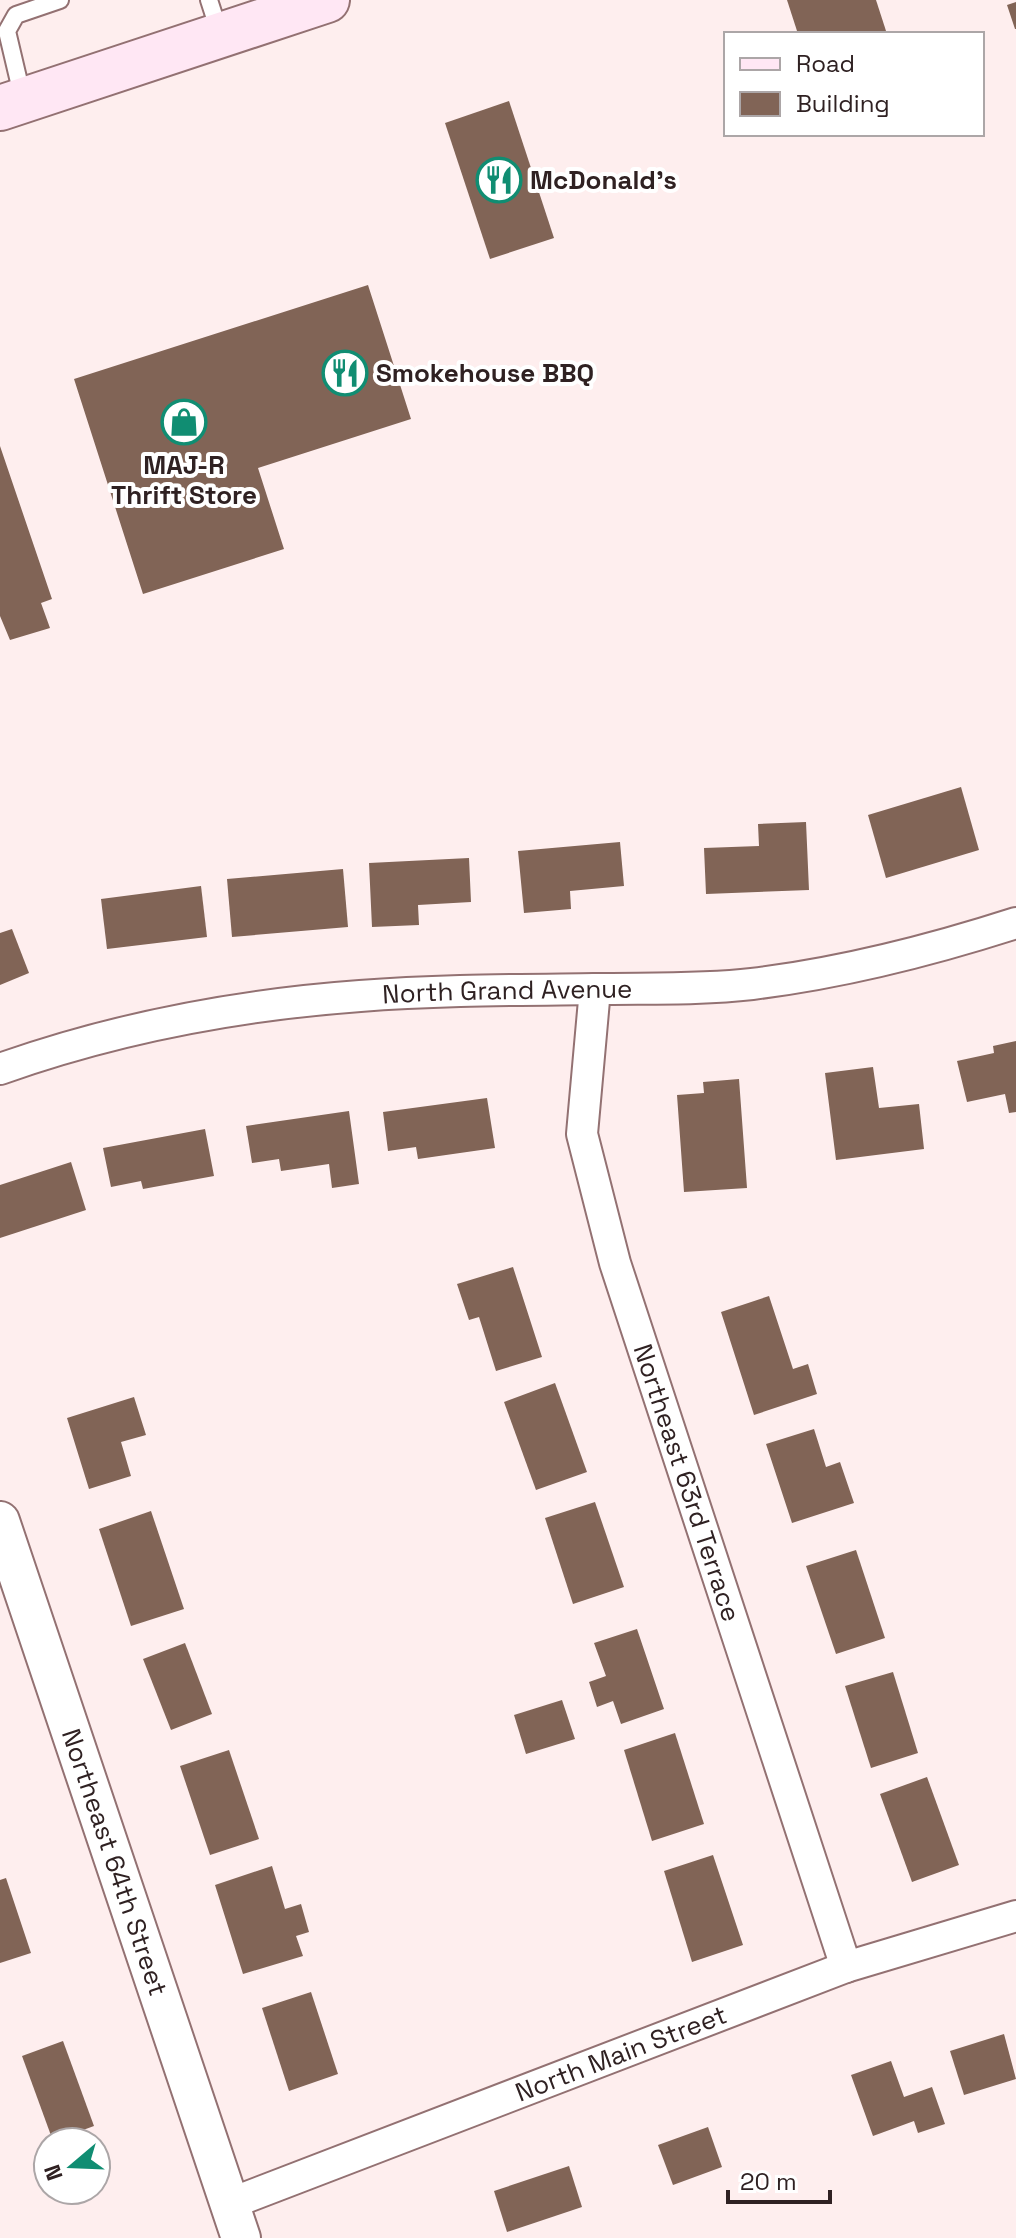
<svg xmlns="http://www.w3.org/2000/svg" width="1016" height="2238" viewBox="0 0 1016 2238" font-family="'Space Grotesk',sans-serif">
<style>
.building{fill:#816456}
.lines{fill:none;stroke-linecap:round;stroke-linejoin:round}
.service-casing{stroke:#937172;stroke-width:20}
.minor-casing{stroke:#937172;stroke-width:34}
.tertiary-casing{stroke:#937172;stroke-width:42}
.secondary-casing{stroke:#937172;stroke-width:48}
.service{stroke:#fff;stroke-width:16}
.minor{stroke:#fff;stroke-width:30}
.tertiary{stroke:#fff;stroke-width:38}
.secondary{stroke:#ffe7f4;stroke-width:44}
.labels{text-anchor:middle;stroke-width:8;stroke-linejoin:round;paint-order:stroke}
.poi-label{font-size:26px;font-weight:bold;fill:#2f2122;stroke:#fff;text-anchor:start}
.street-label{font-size:26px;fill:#2f2122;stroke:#fff}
</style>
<rect width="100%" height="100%" fill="#feeeee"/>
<g class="building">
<path d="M787,0h89l11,34h-89z"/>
<path d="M1016,2v27h-1l-8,-24z"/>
<path d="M509,101l45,137 -64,21 -45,-136z"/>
<path d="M368,285l43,134 -153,49 26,81 -141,45 -69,-215z"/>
<path d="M0,446l52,153 -11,4 9,25 -40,12 -10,-24z"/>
<path d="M961,787l18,63 -93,28 -18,-63z"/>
<path d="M806,822l3,68 -103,4 -2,-46 55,-2 -1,-22z"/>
<path d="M620,842l4,44 -54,5 1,18 -47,4 -6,-62z"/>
<path d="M469,858l2,44 -53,3 1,20 -47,2 -3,-64z"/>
<path d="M343,869l5,58 -116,10 -5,-58z"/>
<path d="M201,886l6,51 -100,12 -6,-50z"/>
<path d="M12,929l17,44 -29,12v-52z"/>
<path d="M1016,1041v71l-7,1 -4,-19 -38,8 -10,-41 37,-8 -1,-7z"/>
<path d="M873,1067l6,41 40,-4 5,45 -88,11 -11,-87z"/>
<path d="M739,1079l8,109 -63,4 -7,-97 27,-2 -1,-11z"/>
<path d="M487,1098l8,50 -77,11 -2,-12 -28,4 -5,-39z"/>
<path d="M349,1111l10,73 -27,4 -3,-24 -48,7 -2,-12 -27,4 -6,-37z"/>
<path d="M205,1129l9,47 -71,13 -2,-8 -30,6 -8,-39z"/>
<path d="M71,1162l15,48 -86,28v-53z"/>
<path d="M513,1267l29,90 -46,14 -17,-54 -10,3 -12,-36z"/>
<path d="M769,1296l24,73 15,-5 9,30 -63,21 -33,-103z"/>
<path d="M555,1383l32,89 -51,18 -32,-88z"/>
<path d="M134,1397l12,38 -25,7 10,34 -42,13 -22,-71z"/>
<path d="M814,1429l12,38 14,-5 14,41 -62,20 -26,-79z"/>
<path d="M595,1502l29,85 -51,17 -28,-86z"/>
<path d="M151,1511l33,98 -53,17 -32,-97z"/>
<path d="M856,1550l29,88 -49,16 -30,-88z"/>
<path d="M637,1629l27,80 -43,15 -8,-23 -16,6 -8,-25 17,-6 -12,-33z"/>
<path d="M185,1643l27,71 -41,16 -28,-71z"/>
<path d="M893,1672l25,81 -47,15 -26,-82z"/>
<path d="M562,1700l13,39 -49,15 -12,-39z"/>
<path d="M675,1733l29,91 -52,17 -28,-91z"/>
<path d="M229,1750l30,89 -49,16 -30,-89z"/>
<path d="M927,1777l32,88 -47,17 -32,-88z"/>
<path d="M713,1855l30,90 -51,17 -28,-91z"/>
<path d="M272,1866l13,43 16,-5 8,28 -13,4 7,20 -60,18 -28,-89z"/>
<path d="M6,1878l25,75 -31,10v-83z"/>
<path d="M311,1992l27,82 -49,17 -27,-83z"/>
<path d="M1004,2034l12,45 -52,16 -14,-44z"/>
<path d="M63,2041l31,85 -41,15 -31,-85z"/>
<path d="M891,2061l13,36 28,-10 13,37 -27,9 -4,-12 -41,15 -22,-61z"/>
<path d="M708,2127l14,40 -49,18 -15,-40z"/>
<path d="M569,2166l13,41 -75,25 -13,-41z"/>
</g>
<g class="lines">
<g class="service-casing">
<g id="service">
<path d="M209,0l11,34"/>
<path d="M23,99l-16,-68 9,-16 44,-15"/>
</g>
</g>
<g class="minor-casing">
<g id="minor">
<path id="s1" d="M595,989l-13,145 33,129 231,704"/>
<path id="s2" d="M0,1069c116,-41 237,-64 360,-73 77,-6 157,-6 235,-7 52,-1 105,1 157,-5 91,-11 177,-33 264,-61"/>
<path id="s3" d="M229,2204l617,-237 170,-51"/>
</g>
</g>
<g class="tertiary-casing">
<g id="tertiary">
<path id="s4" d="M0,1521l241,717"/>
</g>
</g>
<g class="secondary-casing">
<path id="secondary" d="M0,108l327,-108"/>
</g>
<use href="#service" class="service"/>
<use href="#minor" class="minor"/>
<use href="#tertiary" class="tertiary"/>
<use href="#secondary" class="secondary"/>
</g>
<defs>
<g id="restaurant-ring" transform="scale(2.3)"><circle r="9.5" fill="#fff" stroke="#108d72" stroke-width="1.5"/><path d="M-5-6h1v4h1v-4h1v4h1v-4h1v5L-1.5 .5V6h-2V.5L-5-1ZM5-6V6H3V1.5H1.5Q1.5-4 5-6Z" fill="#108d72"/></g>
<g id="shop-ring" transform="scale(2.3)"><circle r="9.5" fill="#fff" stroke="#108d72" stroke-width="1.5"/><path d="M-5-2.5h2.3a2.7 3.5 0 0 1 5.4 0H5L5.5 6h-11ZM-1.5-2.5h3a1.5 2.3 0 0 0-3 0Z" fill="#108d72"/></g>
</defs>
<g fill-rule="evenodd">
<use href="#restaurant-ring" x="499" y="180"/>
<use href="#restaurant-ring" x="345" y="373"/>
<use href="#shop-ring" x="184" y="422"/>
</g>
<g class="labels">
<g class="poi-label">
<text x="530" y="189">McDonald's</text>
<text x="376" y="382">Smokehouse BBQ</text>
<text x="184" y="474" text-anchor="middle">MAJ-R<tspan x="184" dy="30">Thrift Store</tspan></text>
</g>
<g class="street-label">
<text dy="9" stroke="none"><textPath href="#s2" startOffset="516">North Grand Avenue</textPath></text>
<text dy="9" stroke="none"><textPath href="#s1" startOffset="510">Northeast 63rd Terrace</textPath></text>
<text dy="9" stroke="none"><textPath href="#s4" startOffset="360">Northeast 64th Street</textPath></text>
<text dy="9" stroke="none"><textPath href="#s3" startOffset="420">North Main Street</textPath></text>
</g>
</g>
<rect x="724" y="32" width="260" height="104" fill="#ffffff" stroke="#aca6a7" stroke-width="2"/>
<rect x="740" y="58" width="40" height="12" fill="#ffe7f4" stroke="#aca6a7" stroke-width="2"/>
<text x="796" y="72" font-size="24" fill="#2f2122">Road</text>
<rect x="740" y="92" width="40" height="24" fill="#816456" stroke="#aca6a7" stroke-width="2"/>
<text x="796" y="112" font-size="24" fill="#2f2122">Building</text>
<g transform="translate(72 2166) rotate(251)"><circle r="38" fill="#ffffff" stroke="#aca6a7" stroke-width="2"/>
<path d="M0-6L14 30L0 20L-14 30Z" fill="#108d72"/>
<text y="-12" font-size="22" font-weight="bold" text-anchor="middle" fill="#2f2122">N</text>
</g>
<path d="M728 2190v12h102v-12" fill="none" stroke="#2f2122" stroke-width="4"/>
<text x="740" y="2190" font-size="24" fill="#2f2122" stroke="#ffffff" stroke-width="6" paint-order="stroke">20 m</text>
</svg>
